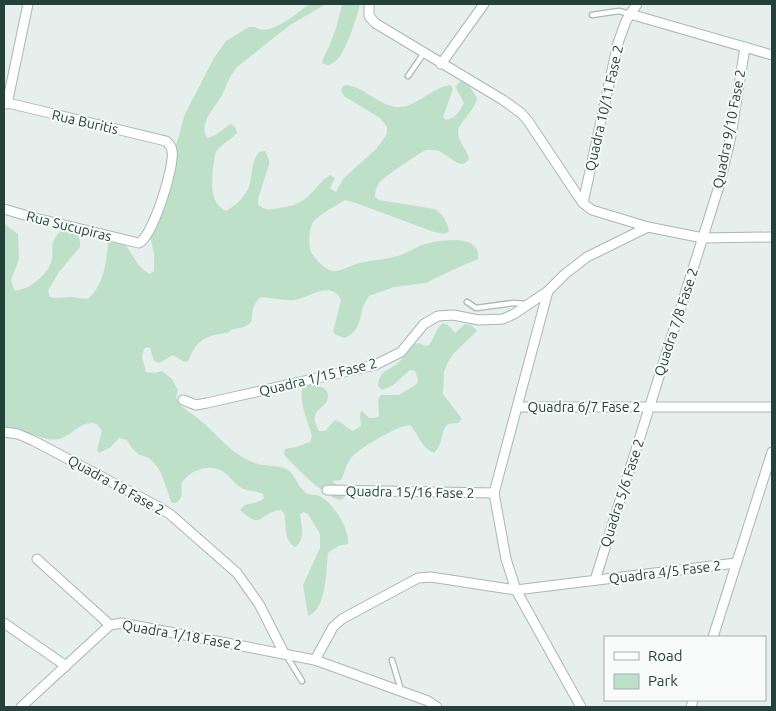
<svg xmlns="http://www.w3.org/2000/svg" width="776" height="711" viewBox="0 0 776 711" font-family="Ubuntu,sans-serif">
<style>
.green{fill:#bfe0c8}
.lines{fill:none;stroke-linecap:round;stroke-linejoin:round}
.lane-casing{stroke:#a8b8b2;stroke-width:7}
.street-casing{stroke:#a8b8b2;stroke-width:11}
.lane{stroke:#fff;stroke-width:4.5}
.street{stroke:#fff;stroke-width:9}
.labels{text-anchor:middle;stroke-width:4;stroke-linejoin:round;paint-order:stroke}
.street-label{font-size:14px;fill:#24423a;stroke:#f7fbf9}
</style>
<rect width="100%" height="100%" fill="#e6efeb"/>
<g class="green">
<path d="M309,4h17l-36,21 -53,42c-8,9 -10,18 -15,28 -7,13 -24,28 -15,43 9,-1 16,-10 24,-14l4,3 2,6c-6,7 -16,11 -21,19 -2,5 -2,11 -3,16 -1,15 -4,35 13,43 10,-6 18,-13 23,-24 4,-12 1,-24 10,-35l6,-1 4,9v5l-11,34v5c6,7 12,6 21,4 6,-1 14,-2 19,-5 14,-6 19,-20 32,-28l5,3 -5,10 6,4 7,-13 33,-30 11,-15v-7l-7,-9 -36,-22 -3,-5 2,-5c14,-5 36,20 53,21 21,1 34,-19 54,-22l3,4 -10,28 3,3c10,-2 14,-9 18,-17l-8,-15 2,-5 4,-2 8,6 7,11c-2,13 -20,26 -19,35 0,9 10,17 11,26 -10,15 -22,-9 -35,-9 -2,0 -5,0 -8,0 -5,2 -44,28 -47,33 -3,4 -4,9 -4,14l4,3 56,9c7,4 14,15 14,23l-5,2 -10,-2 -78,-29 -11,-3c-11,7 -24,13 -32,22 -4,6 -5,24 -2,30 4,7 15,19 23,19 9,0 17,-6 26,-8 12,-3 25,-3 37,-7 9,-2 17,-8 25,-11 15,-5 60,-13 56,14l-19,8 -33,16 -32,4 -25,9c-2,3 -5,7 -6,11 -4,15 -3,23 -18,31l-9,-3 -3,-3 8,-32c-10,-21 -32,-2 -47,0 -10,1 -22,-2 -33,-3 -14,12 -5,22 -12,27 -5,4 -10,4 -15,5 -6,2 -1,1 -7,4 -5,1 -11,1 -16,3 -13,4 -18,13 -23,25l-4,1 -11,-7 -14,8 -5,-2 -4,-13 -3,-1 -3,2 -2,8 4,15 8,1 8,-2 10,8 6,11 -2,8c5,12 17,15 25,23 18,15 31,34 54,42 10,4 21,1 31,6 9,4 11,17 19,23 4,4 10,2 15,4 13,7 30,33 28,48l-10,2 -10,7c-2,17 -1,56 -20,63l-5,-31 17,-37v-14l-12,-20 -4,-2 -4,2c1,11 6,26 -5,33 -12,-7 -8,-23 -11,-34l-3,-3c-23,2 -17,22 -41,0 5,-9 16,-4 24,-12l-1,-4c-7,-4 -16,-2 -23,-7 -6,-4 -11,-12 -18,-16 -15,-8 -33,0 -41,13 1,8 2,15 -5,19h-4c-7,-15 -8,-32 -21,-43 -3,-3 -7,-4 -11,-5 -7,-4 -9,-9 -13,-15l-8,-2 -8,9 -12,6 -2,-3 5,-19 -5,-7c-14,-5 -23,9 -35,14 -13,5 -23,-3 -35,-5 -7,-2 -15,-3 -23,-4v-203l2,-1 12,9 1,25 -8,21 3,10c12,2 30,-13 35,-23 9,-17 -6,-25 19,-41l5,1c4,6 8,12 7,20l-21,25 -11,19 2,6 4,1 18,-1 16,2c16,-14 19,-39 20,-59h14c9,11 15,28 28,34l4,-3v-17l-4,-18 35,-122 29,-56 12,-17 23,-14h6c14,11 42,-14 54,-23z"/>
<path d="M342,4h18c-3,13 -15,53 -27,59 -4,3 -7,2 -11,0 1,-7 6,-13 8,-19 6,-14 9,-26 12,-40z"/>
<path d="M443,323l5,2 7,8 10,-9 6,1 6,6 -23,22 -6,9 -4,10 -1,22 19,25 -4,4 -10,1c-8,8 -5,21 -14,29 -14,-6 -15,-19 -24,-28 -13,1 -47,21 -56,30 -8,6 -8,16 -13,25l-9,1 13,11v5l-5,3c-16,-4 -41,-30 -53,-42l-3,-4 1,-5 11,-2 14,-5 2,-6c-4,-15 -14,-35 -9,-50 8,-3 26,-1 25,11 0,8 -11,11 -13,19 -2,5 2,10 4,15h6l10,-11c8,2 11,8 18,11l8,-5 -1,-11 1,-5 8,8h5l5,-2 -1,-17 3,-4h18l18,-11 1,-4 -3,-9 -5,-1 -18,16 -10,4 -4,-4c1,-17 14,-16 23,-26 5,-5 9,-11 13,-16l6,-1 4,3 5,-1c6,-7 6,-16 14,-22z"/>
</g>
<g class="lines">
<g class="lane-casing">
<g id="lane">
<path d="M592,15l27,-4 11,3"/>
<path d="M408,76l16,-23"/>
<path d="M467,302l9,6 37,-5 13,1"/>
<path d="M286,655l16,26"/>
<path d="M392,660l9,30"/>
</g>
</g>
<g class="street-casing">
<g id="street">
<path d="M369,4v12l6,7 128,77 18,13 7,8 48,72 7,10 9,7 56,17 55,11 69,-1"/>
<path d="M630,14l142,41"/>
<path d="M441,64l43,-60"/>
<path d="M4,102l162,39c3,3 6,5 6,10 3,15 -19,85 -33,92l-108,-26 -27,-8"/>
<path d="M7,104l21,-100"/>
<path d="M583,203l35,-160 8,-22 11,-17"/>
<path d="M548,291l-54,202 12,66 10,31 65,117"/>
<path d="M183,400l13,5 11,-2 168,-38 26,-13 23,-28 14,-8 15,-1 26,5 24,-1 11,-5 34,-23 17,-17 22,-17 61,-30"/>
<path d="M518,407h254"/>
<path d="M4,432l14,2 16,7 125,66 12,8 66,58 22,31 25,49"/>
<path d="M327,490l167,3"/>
<path d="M37,559l73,66"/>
<path d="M595,580l125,-397 11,-47 14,-89"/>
<path d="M4,623l62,43"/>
<path d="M713,637l59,-185"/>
<path d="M315,660l18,-33 9,-8 76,-41 13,-1 85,13 220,-27"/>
<path d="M21,707l89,-82 12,-2 193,37 113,41 9,6"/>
<path d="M691,707l2,-7"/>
</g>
</g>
<use href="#lane" class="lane"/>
<use href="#street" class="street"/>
</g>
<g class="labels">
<g class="street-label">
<text transform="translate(604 108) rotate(-77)" y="5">Quadra 10/11 Fase 2</text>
<text transform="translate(85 122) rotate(13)" y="5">Rua Buritis</text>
<text transform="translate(729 129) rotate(-79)" y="5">Quadra 9/10 Fase 2</text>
<text transform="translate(69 226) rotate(14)" y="5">Rua Sucupiras</text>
<text transform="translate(676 322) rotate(-72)" y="5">Quadra 7/8 Fase 2</text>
<text transform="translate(318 377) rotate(-14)" y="5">Quadra 1/15 Fase 2</text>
<text x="584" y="412">Quadra 6/7 Fase 2</text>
<text transform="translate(116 485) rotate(29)" y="5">Quadra 18 Fase 2</text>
<text transform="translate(410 492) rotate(1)" y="5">Quadra 15/16 Fase 2</text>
<text transform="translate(622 493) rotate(-72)" y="5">Quadra 5/6 Fase 2</text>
<text transform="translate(665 572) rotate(-7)" y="5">Quadra 4/5 Fase 2</text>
<text transform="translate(182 635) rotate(10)" y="5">Quadra 1/18 Fase 2</text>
</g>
</g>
<rect width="776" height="711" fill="none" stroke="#24423a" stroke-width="10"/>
<rect x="604" y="636" width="162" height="65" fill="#f7fbf9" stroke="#a3b1ad"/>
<rect x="614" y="652" width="25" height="8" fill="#ffffff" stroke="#a3b1ad"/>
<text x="648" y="661" font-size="15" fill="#24423a">Road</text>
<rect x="614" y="674" width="25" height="15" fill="#bfe0c8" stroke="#a3b1ad"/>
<text x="648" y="686" font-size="15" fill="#24423a">Park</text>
</svg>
